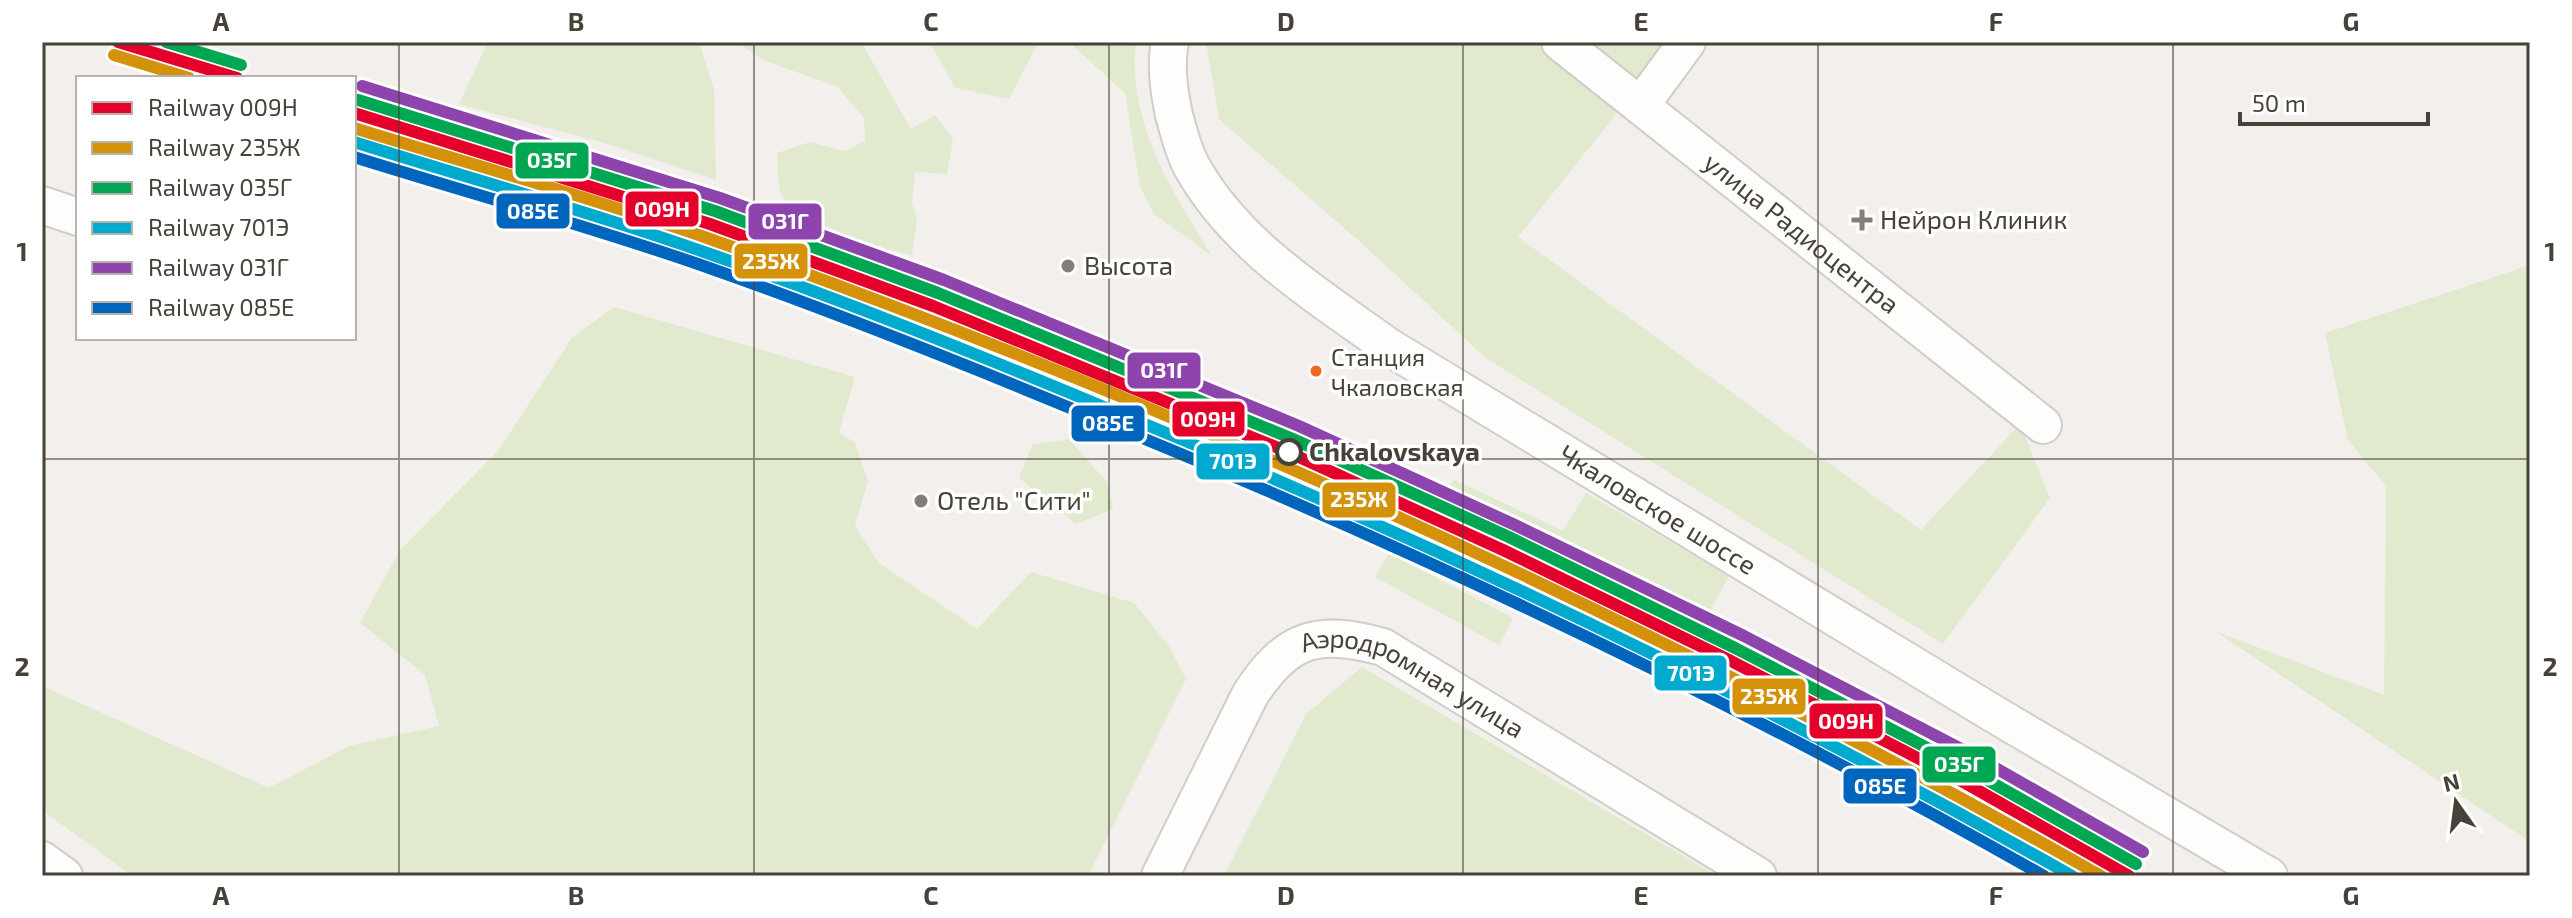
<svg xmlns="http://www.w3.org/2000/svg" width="2572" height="918" viewBox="0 0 2572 918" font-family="'Exo 2',sans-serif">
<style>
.green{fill:#e1eace}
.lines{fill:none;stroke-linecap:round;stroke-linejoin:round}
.minor-casing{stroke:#d0cdca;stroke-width:40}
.minor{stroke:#fdfdfc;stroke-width:36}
.rail-1-casing{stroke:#fff;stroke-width:18}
.rail-2-casing{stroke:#fff;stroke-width:18}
.rail-3-casing{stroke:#fff;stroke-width:18}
.rail-4-casing{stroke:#fff;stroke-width:18}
.rail-5-casing{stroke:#fff;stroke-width:18}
.rail-6-casing{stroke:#fff;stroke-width:18}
.rail-1{stroke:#e4002b;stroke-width:12}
.rail-2{stroke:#d4920b;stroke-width:12}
.rail-3{stroke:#00a651;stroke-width:12}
.rail-4{stroke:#00a9ce;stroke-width:12}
.rail-5{stroke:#8e44ad;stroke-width:12}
.rail-6{stroke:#0065bd;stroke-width:12}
.grid{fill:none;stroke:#474138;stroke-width:2;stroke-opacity:0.55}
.poi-dot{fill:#837e77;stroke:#fff;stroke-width:3}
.bus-dot{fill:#f26522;stroke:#fff;stroke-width:3}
.stop-dot{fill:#fff;stroke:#474138;stroke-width:4}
.labels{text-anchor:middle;stroke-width:7;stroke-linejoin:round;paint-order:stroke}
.bus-label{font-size:24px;fill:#474138;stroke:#fff;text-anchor:start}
.poi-label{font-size:26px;fill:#474138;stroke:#fff;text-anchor:start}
.street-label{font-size:26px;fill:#474138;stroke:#fff}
.stop-label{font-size:26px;font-weight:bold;fill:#474138;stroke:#fff;text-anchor:start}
.line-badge{stroke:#fff;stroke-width:3}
.badge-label{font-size:22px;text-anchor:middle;font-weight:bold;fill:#fff}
.neatline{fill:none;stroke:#474138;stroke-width:3}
.grid-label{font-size:26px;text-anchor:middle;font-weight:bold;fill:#474138}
</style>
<rect width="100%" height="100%" fill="#f2efec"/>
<g class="green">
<path d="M488,42h211l15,48 2,90 -108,-36 -149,-40z"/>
<path d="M737,42h124l50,87 24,-14 18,24 -6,35 -32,-2 -3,31 5,17 -5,35c-37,-9 -118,-23 -132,-64 -3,-11 -2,-26 -3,-38l33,-11 35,9 20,-10 -1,-23 -26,-31 -75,-27z"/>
<path d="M930,42h108l-29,57 -54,-11z"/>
<path d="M1069,42h67c-9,81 36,148 76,214l-58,-42 -14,-27 -15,-94z"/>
<path d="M1206,42h329l86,66 -103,129 403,293 99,-106 30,74 -107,146 -457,-286 -127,-117 -140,-122z"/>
<path d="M1578,42h89l-30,45z"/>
<path d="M2530,265v577l-315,-211 169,64 2,-209 -38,-46 -23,-107z"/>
<path d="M614,307l241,70 -16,55 16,11 13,38 -13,45 24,37 98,66 54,-57 103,31 35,43 17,33 -98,197h-956l-90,-66v-124l227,102 80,-42 90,-20 -14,-51 -65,-52 40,-73 98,-99 74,-113z"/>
<path d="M1069,439l38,43 6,27 -37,15 -57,-46 13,-33z"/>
<path d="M1453,479l110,52 23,-38 143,83 -21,39 -260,-123z"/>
<path d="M1389,553l124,65 -14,27 -124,-68z"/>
<path d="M1362,667l355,209h-493l82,-162z"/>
</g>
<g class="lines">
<g class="minor-casing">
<g id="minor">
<path id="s1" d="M1170,42c-5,23 -1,50 4,73 5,17 9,36 18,52 44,79 126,129 197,180l605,367 275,162"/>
<path id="s2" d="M1560,42l483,383"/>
<path d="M1641,105l46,-63"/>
<path d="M42,205l36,12"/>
<path d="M42,860l22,16"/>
<path id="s3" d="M1160,876l90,-181c37,-58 69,-66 133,-48l375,229"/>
</g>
</g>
<use href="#minor" class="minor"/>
<g class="rail-1-casing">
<g id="rail-1">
<path d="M118,42l119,36"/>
<path d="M354,113l356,111 223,82 355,146 215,98 228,111 227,118 171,97"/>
</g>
</g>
<g class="rail-2-casing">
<g id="rail-2">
<path d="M114,55l75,23"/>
<path d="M354,128c119,37 239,70 356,111 481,170 947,385 1391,637"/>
</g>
</g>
<g class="rail-3-casing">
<g id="rail-3">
<path d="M166,42l75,23"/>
<path d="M358,100l357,111 223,82 355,146 216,98 228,112 227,118 172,97"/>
</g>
</g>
<g class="rail-4-casing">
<path id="rail-4" d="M354,142c117,37 235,69 350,110 134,46 265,99 395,153 334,137 659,293 973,471"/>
</g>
<g class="rail-5-casing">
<path id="rail-5" d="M362,86l358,112 224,82 355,146 216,99 229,111 227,118 172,98"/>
</g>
<g class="rail-6-casing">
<path id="rail-6" d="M354,157c115,36 231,68 344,107 137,48 272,102 406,158 322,132 637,282 940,454"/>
</g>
<use href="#rail-1" class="rail-1"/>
<use href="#rail-2" class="rail-2"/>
<use href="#rail-3" class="rail-3"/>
<use href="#rail-4" class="rail-4"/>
<use href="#rail-5" class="rail-5"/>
<use href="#rail-6" class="rail-6"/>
</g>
<path class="grid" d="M399,42v834M754,42v834M1109,42v834M1463,42v834M1818,42v834M2173,42v834M42,459h2488"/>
<g class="poi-dot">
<path d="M1858 208h8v8h8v8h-8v8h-8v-8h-8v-8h8z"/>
<circle cx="1068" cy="266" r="8"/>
<circle cx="921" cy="501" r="8"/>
</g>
<circle class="bus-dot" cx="1316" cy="371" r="7"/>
<circle class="stop-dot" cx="1289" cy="452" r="12"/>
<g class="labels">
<g class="bus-label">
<text x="1331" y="366">Станция<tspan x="1331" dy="30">Чкаловская</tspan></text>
</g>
<g class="poi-label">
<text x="1880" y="229">Нейрон Клиник</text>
<text x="1084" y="275">Высота</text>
<text x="937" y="510">Отель "Сити"</text>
</g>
<g class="street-label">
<text dy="9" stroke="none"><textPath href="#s2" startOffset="308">улица Радиоцентра</textPath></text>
<text dy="9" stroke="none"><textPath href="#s1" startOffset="712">Чкаловское шоссе</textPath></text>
<text dy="9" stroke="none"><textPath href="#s3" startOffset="398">Аэродромная улица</textPath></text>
</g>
<g class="stop-label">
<text x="1309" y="461">Chkalovskaya</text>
</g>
</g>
<g class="line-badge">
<rect x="514" y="141" width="76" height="39" rx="8" fill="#00a651"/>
<rect x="624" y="190" width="76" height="38" rx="8" fill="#e4002b"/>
<rect x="495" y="192" width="76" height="38" rx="8" fill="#0065bd"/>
<rect x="747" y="202" width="76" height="39" rx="8" fill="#8e44ad"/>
<rect x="733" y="242" width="76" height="38" rx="8" fill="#d4920b"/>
<rect x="1126" y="351" width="76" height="39" rx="8" fill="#8e44ad"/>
<rect x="1171" y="400" width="75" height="38" rx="8" fill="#e4002b"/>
<rect x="1070" y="404" width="76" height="39" rx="8" fill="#0065bd"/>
<rect x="1195" y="442" width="76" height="39" rx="8" fill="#00a9ce"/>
<rect x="1321" y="481" width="76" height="38" rx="8" fill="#d4920b"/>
<rect x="1653" y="654" width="75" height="38" rx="8" fill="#00a9ce"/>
<rect x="1731" y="677" width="76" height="39" rx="8" fill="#d4920b"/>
<rect x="1808" y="702" width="76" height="38" rx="8" fill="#e4002b"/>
<rect x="1921" y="745" width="76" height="39" rx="8" fill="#00a651"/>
<rect x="1842" y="767" width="76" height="38" rx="8" fill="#0065bd"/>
</g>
<g class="badge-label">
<text x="552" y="168">035Г</text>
<text x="662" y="217">009Н</text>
<text x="533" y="219">085Е</text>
<text x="785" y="229">031Г</text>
<text x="771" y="269">235Ж</text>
<text x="1164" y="378">031Г</text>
<text x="1208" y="427">009Н</text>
<text x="1108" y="431">085Е</text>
<text x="1233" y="469">701Э</text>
<text x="1359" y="507">235Ж</text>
<text x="1691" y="681">701Э</text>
<text x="1769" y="704">235Ж</text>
<text x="1846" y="729">009Н</text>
<text x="1959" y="772">035Г</text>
<text x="1880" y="794">085Е</text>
</g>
<rect width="2572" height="918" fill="none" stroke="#ffffff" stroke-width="88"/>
<rect x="76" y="76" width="280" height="264" fill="#ffffff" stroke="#b5b3af" stroke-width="2"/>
<rect x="92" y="102" width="40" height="12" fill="#e4002b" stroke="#b5b3af" stroke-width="2"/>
<text x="148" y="116" font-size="24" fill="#474138">Railway 009Н</text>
<rect x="92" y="142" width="40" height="12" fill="#d4920b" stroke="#b5b3af" stroke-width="2"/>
<text x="148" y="156" font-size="24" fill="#474138">Railway 235Ж</text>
<rect x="92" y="182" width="40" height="12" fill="#00a651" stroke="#b5b3af" stroke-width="2"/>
<text x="148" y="196" font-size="24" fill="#474138">Railway 035Г</text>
<rect x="92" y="222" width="40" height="12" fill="#00a9ce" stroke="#b5b3af" stroke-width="2"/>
<text x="148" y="236" font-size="24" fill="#474138">Railway 701Э</text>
<rect x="92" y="262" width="40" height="12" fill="#8e44ad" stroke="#b5b3af" stroke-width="2"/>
<text x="148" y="276" font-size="24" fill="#474138">Railway 031Г</text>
<rect x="92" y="302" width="40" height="12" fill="#0065bd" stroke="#b5b3af" stroke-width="2"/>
<text x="148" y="316" font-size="24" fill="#474138">Railway 085Е</text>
<g transform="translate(2456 802) rotate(346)" stroke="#ffffff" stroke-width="6" paint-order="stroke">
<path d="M0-6L14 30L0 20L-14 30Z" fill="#474138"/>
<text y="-12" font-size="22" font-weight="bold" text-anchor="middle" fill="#474138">N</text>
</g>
<path d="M2240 112v12h188v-12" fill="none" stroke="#474138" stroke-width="4"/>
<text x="2252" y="112" font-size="24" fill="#474138" stroke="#ffffff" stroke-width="6" paint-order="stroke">50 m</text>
<rect x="44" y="44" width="2484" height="830" class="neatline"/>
<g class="grid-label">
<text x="221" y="31">A</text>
<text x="576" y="31">B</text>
<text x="931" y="31">C</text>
<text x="1286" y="31">D</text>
<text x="1641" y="31">E</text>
<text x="1996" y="31">F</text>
<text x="2351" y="31">G</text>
<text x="22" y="261">1</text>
<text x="2550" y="261">1</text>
<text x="22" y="676">2</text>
<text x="2550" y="676">2</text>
<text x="221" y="905">A</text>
<text x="576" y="905">B</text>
<text x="931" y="905">C</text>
<text x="1286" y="905">D</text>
<text x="1641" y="905">E</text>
<text x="1996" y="905">F</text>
<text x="2351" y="905">G</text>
</g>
</svg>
